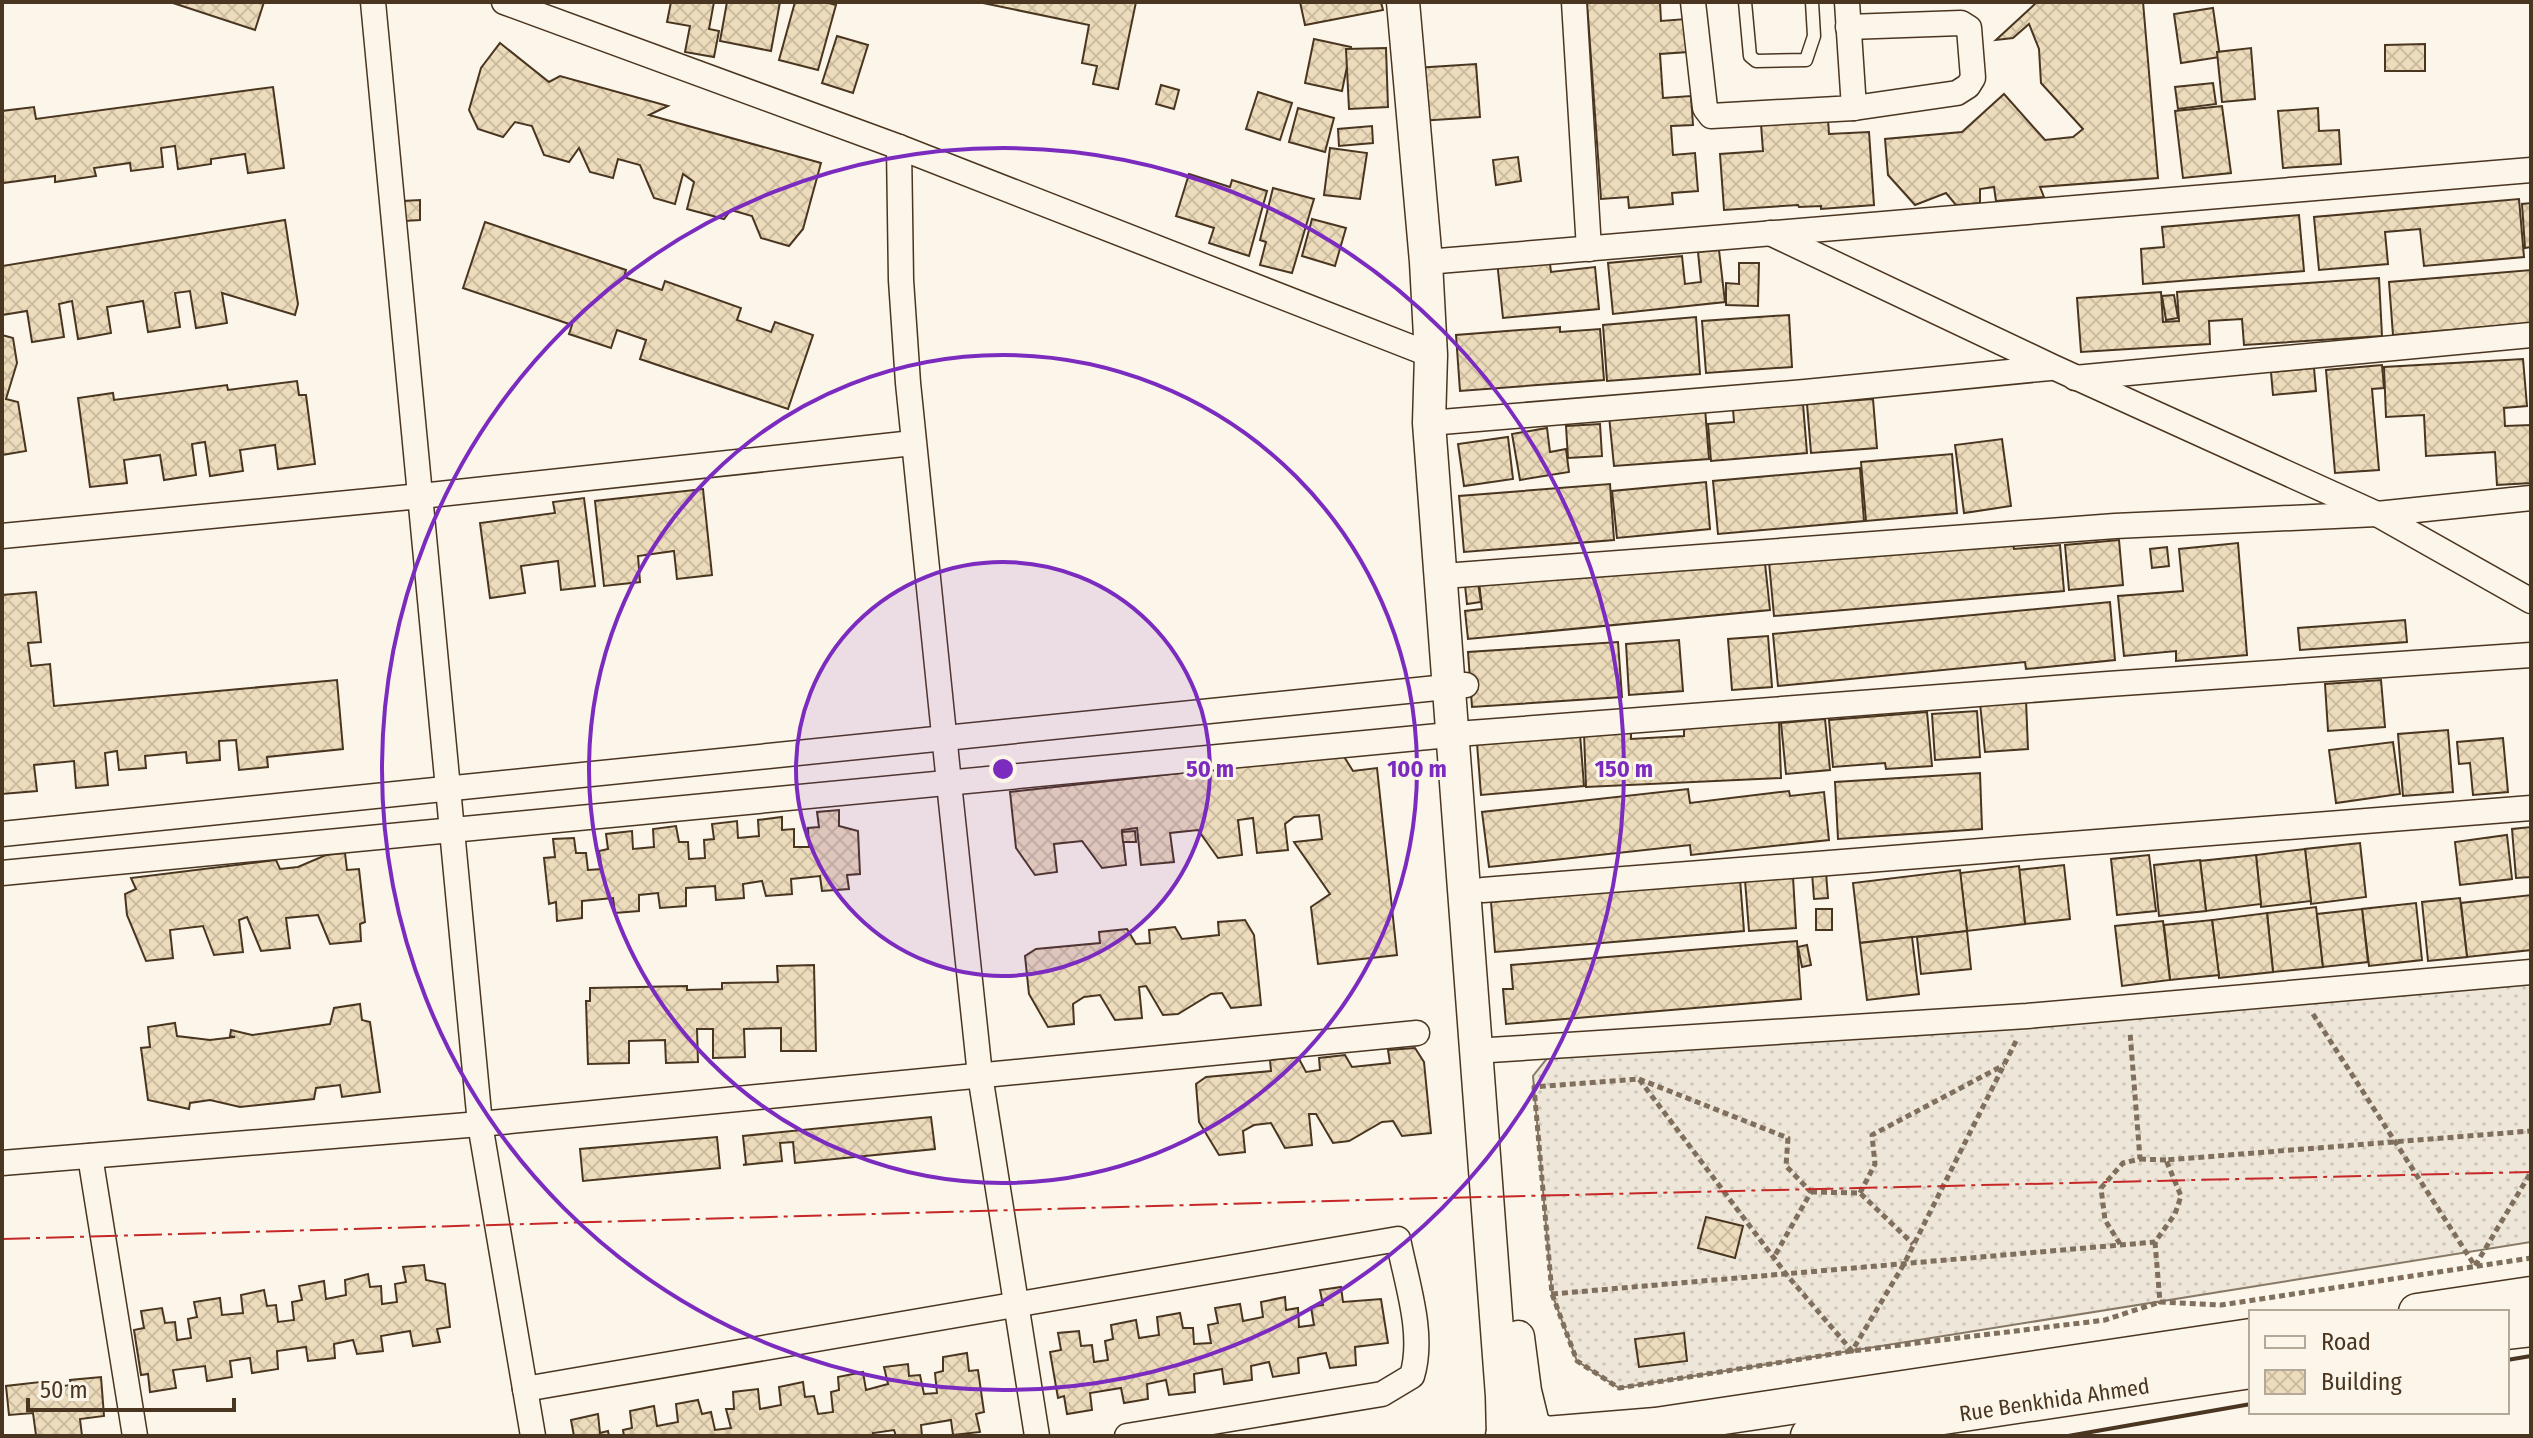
<svg xmlns="http://www.w3.org/2000/svg" width="2533" height="1438" viewBox="0 0 2533 1438" font-family="'Fira Sans Condensed',sans-serif">
<style>
.grass{fill:url(#grass-dots);stroke:#887966;stroke-width:2}
.building{fill:url(#building-cross-hatch);stroke:#4a3520;stroke-width:2}
.lines{fill:none;stroke-linecap:round;stroke-linejoin:round}
.service-casing{stroke:#4a3520;stroke-width:15}
.minor-casing{stroke:#4a3520;stroke-width:27}
.tertiary-casing{stroke:#4a3520;stroke-width:35}
.secondary-casing{stroke:#4a3520;stroke-width:39}
.path{stroke:#7f6f5c;stroke-width:5;stroke-dasharray:6 4;stroke-linecap:butt}
.service{stroke:#fbf6e9;stroke-width:12}
.minor{stroke:#fbf6e9;stroke-width:24}
.tertiary{stroke:#fbf6e9;stroke-width:32}
.secondary{stroke:#fbf6e9;stroke-width:36}
.wall{stroke:#4a3520;stroke-width:4}
.power{stroke:#c62828;stroke-width:2;stroke-dasharray:28 6 4 6;stroke-linecap:butt}
.ring{fill:none;stroke:#7b2cbf;stroke-width:4}
.labels{text-anchor:middle;stroke-width:6;stroke-linejoin:round;paint-order:stroke}
.street-label{font-size:22px;fill:#4a3520;stroke:#fbf6e9}
.centre{fill:#7b2cbf;stroke:#fbf6e9;stroke-width:4}
.ring-label{font-size:24px;text-anchor:middle;font-weight:bold;fill:#7b2cbf;stroke:#fbf6e9;stroke-width:6;stroke-linejoin:round;paint-order:stroke}
</style>
<defs>
<pattern id="grass-dots" width="8" height="8" patternUnits="userSpaceOnUse" patternTransform="scale(2)"><rect width="8" height="8" fill="#ede6d9"/><path d="M2 2h.1M6 6h.1" fill="none" stroke="#cdc6ba" stroke-width="1.8" stroke-linecap="round"/></pattern>
<pattern id="building-cross-hatch" width="8" height="8" patternUnits="userSpaceOnUse" patternTransform="scale(2)"><rect width="8" height="8" fill="#ecdcbc"/><path d="M0 0l8 8M0 8l8-8" fill="none" stroke="#ccbda1"/></pattern>
</defs>
<rect width="100%" height="100%" fill="#fbf6e9"/>
<path class="grass" d="M2531,977v265l-912,146 -42,-27 -25,-67 -19,-218 16,-20z"/>
<g class="building">
<path d="M170,2h94l-9,28z"/>
<path d="M671,2h43l-5,27 10,2 -5,26 -29,-5 5,-26 -23,-4z"/>
<path d="M727,2h53l-9,49 -51,-10z"/>
<path d="M795,2h30l11,3 -18,65 -39,-10z"/>
<path d="M978,2h158l-18,87 -25,-5 4,-18 -15,-3 7,-38z"/>
<path d="M1300,2h81l2,8 -78,15z"/>
<path d="M1587,2h73l1,19 25,-2 2,33 -28,2 3,44 28,-2 2,29 -22,1 2,29 22,-2 3,38 -26,2 1,11 -44,4 -1,-11 -27,2z"/>
<path d="M2037,2h106l15,176 -118,9 4,10 -48,4 -2,-14 -14,2v14l-24,2 -10,-12 -31,12 -27,-30 -3,-36 77,-7 42,-38 41,46 28,-3 10,-8 -42,-46 -2,-34 -10,-25 -16,14 -17,2z"/>
<path d="M2213,8l7,49 -39,6 -7,-49z"/>
<path d="M837,36l31,9 -15,48 -31,-10z"/>
<path d="M1314,39l37,8 -9,44 -37,-8z"/>
<path d="M500,43l49,39 11,-6 108,30 -19,9 172,48 -18,66 -14,17 -28,-8 -9,-22 -21,-6 -7,9 -37,-10 7,-27 -11,-8 -8,30 -21,-6 -14,-33 -22,-6 -5,19 -23,-6 -11,-24 -10,14 -25,-7 -12,-29 -17,-4 -12,15 -25,-8 -9,-19 12,-42z"/>
<path d="M2425,44v27h-40v-26z"/>
<path d="M1386,48l2,59 -39,2 -3,-60z"/>
<path d="M2251,48l4,51 -33,3 -5,-50z"/>
<path d="M1476,64l4,53 -61,4 -4,-53z"/>
<path d="M2213,83l3,21 -38,5 -3,-22z"/>
<path d="M1161,85l18,5 -5,19 -18,-5z"/>
<path d="M273,87l11,81 -36,5 -3,-19 -34,5v5l-33,5 -3,-23 -14,2 2,19 -32,4 -1,-8 -36,5 2,8 -41,6v-6l-52,7 -1,-72 32,-4 2,12z"/>
<path d="M1258,92l34,11 -12,37 -34,-11z"/>
<path d="M2222,106l9,67 -48,5 -8,-67z"/>
<path d="M1298,108l36,10 -9,34 -36,-10z"/>
<path d="M2318,108l1,23 20,-1 2,34 -58,4 -5,-57z"/>
<path d="M1828,119l1,15 40,-2 5,73 -53,4v-3l-22,1 -1,-2 -74,5 -4,-56 43,-3 -2,-27z"/>
<path d="M1372,126l1,17 -34,3 -1,-17z"/>
<path d="M1330,148l37,5 -7,46 -36,-4z"/>
<path d="M1518,157l3,24 -25,4 -3,-25z"/>
<path d="M1189,174l41,13 2,-7 35,11 -18,65 -40,-13 5,-15 -38,-12z"/>
<path d="M1273,188l41,11 -22,74 -32,-8 6,-23 -6,-2z"/>
<path d="M2519,199l5,58 -100,9 -4,-37 -35,3 3,32 -69,6 -5,-53z"/>
<path d="M420,200v20l-16,1 -1,-20z"/>
<path d="M2531,203v44l-6,1 -3,-44z"/>
<path d="M2299,215l5,56 -161,13 -2,-35 23,-2 -2,-20z"/>
<path d="M1312,219l34,9 -11,38 -33,-10z"/>
<path d="M285,220l13,84 -3,11 -73,-22 5,30 -31,5 -6,-37 -15,2 5,34 -32,5 -5,-31 -36,6 4,26 -33,6 -6,-38 -13,3 5,33 -32,5 -5,-31 -25,4v-49z"/>
<path d="M485,222l141,48 -2,7 38,13 3,-9 76,27 -4,12 34,12 4,-10 38,13 -25,74 -148,-50 6,-19 -29,-10 -6,18 -42,-14 3,-9 -109,-37z"/>
<path d="M1719,250l6,52 -112,12 -5,-51 74,-7 3,28 16,-2 -3,-30z"/>
<path d="M1549,256l2,16 44,-5 4,42 -96,9 -6,-57z"/>
<path d="M1739,263h20l-1,43 -32,-1v-22l13,1z"/>
<path d="M2531,270v53l-138,12 -4,-53z"/>
<path d="M2379,278l3,58 -138,9 -2,-26 -33,2 1,23 -129,8 -4,-54 84,-6 2,30 16,-1 -2,-29z"/>
<path d="M2174,295l4,23 -12,2 -4,-24z"/>
<path d="M1789,315l3,52 -86,6 -4,-52z"/>
<path d="M1696,317l4,57 -93,7 -4,-56z"/>
<path d="M1560,327v5l40,-3 4,51 -144,11 -4,-56z"/>
<path d="M2,335l11,3 4,25 -11,36 12,3 8,49 -24,4z"/>
<path d="M2523,359l4,47 -23,2 1,18 26,-1v58l-34,2 -2,-33 -69,4 -2,-41 -38,2 -2,-50z"/>
<path d="M2382,365l2,23 -12,1 7,81 -44,3 -9,-103z"/>
<path d="M2314,368l2,23 -43,4 -2,-23z"/>
<path d="M297,381l2,14h7l9,69 -37,5 -3,-24 -35,5 3,21 -33,5 -5,-34 -13,2 4,31 -32,5 -4,-25 -36,5 3,23 -37,4 -12,-89 35,-5 1,7 113,-15 1,5z"/>
<path d="M1873,399l4,49 -66,5 -4,-49z"/>
<path d="M1803,404l4,49 -96,8 -3,-37 26,-2 -1,-13z"/>
<path d="M1705,408l4,51 -95,7 -5,-50z"/>
<path d="M1600,424l2,32 -34,2 -2,-32z"/>
<path d="M1547,428l3,24 16,-3 3,23 -49,8 -8,-46z"/>
<path d="M1508,437l5,42 -49,7 -6,-42z"/>
<path d="M2002,439l9,67 -47,7 -9,-68z"/>
<path d="M1952,454l5,59 -91,8 -5,-59z"/>
<path d="M1860,468l4,53 -146,13 -5,-53z"/>
<path d="M1706,482l4,47 -93,9 -5,-47z"/>
<path d="M1610,484l4,56 -150,12 -5,-56z"/>
<path d="M703,489l9,86 -35,4 -3,-28 -36,5 2,26 -36,4 -9,-85z"/>
<path d="M584,498l11,88 -34,4 -3,-29 -37,5 4,27 -35,5 -10,-75 75,-10 -2,-11z"/>
<path d="M2119,540l4,45 -54,5 -4,-45z"/>
<path d="M2013,542l1,7 46,-4 4,46 -290,25 -5,-54z"/>
<path d="M2238,543l9,112 -71,6v-10l-52,5 -6,-60 65,-5 -4,-42z"/>
<path d="M2167,547l2,19 -17,2 -2,-19z"/>
<path d="M1764,554l6,56 -302,29 -3,-28 17,-2 -3,-28z"/>
<path d="M1478,583l3,19 -14,2 -2,-19z"/>
<path d="M36,592l5,50 -13,1 3,23 19,-2 4,42 283,-26 6,69 -76,8 1,10 -29,3 -3,-30 -17,1 1,19 -33,3 -1,-11 -41,4 1,12 -27,2 -2,-19 -12,2 3,32 -32,3 -2,-27 -40,4 3,26 -35,3v-199z"/>
<path d="M2110,602l5,58 -89,9 -1,-7 -247,24 -5,-52z"/>
<path d="M2405,620l2,22 -107,8 -2,-22z"/>
<path d="M1768,636l4,51 -40,3 -4,-51z"/>
<path d="M1679,640l4,51 -54,4 -3,-51z"/>
<path d="M1618,642l4,55 -150,10 -4,-55z"/>
<path d="M2381,680l4,47 -57,4 -3,-47z"/>
<path d="M2026,700l2,49 -43,3 -5,-49z"/>
<path d="M1977,711l3,46 -45,3 -3,-46z"/>
<path d="M1927,712l5,54 -46,3 -1,-6 -52,4 -4,-47z"/>
<path d="M1825,719l5,51 -44,4 -5,-51z"/>
<path d="M1779,722l2,56 -195,9 -2,-54 47,-2v8l53,-3v-9z"/>
<path d="M2448,730l5,62 -50,4 -5,-62z"/>
<path d="M1580,734l4,52 -103,9 -4,-52z"/>
<path d="M2503,738l5,54 -35,3 -3,-32 -11,1 -2,-22z"/>
<path d="M2393,742l7,52 -64,9 -7,-53z"/>
<path d="M1343,755l10,16 24,-3 20,187 -79,9 -7,-57 19,-13 -36,-52 28,-3 -3,-24 -25,2 -9,7 3,26 -31,3 -4,-35 -15,2 4,35 -24,3 -20,-28 -28,3 4,29 -33,3 -4,-37 -15,2 4,35 -24,3 -20,-27 -28,3 3,28 -22,3 -19,-27 -6,-56z"/>
<path d="M1980,773l2,56 -144,10 -3,-57z"/>
<path d="M1688,789l2,14 99,-12 1,5 34,-4 5,48 -138,15 -1,-10 -201,22 -7,-55z"/>
<path d="M839,810v16l19,5 2,43 -13,1 2,14 -27,2 -2,-15 -29,3 1,15 -26,2 -4,-15 -19,3 1,14 -28,2 -1,-14 -29,2v18l-26,2 -2,-15 -19,2v16l-24,2 -2,-15 -31,3v17l-25,3 -1,-19 -7,2 -5,-46 11,-1 -2,-18 21,-1 2,15h10l2,17 14,-1 -3,-18 9,-2 -2,-15 26,-3 1,18 21,-2 -1,-18 23,-3 3,16h9l1,17 16,-1 -1,-18 10,-1 -2,-15 25,-3 1,17 21,-2 -1,-16 24,-3v13l12,-1v18h15l-1,-19 11,-1 -2,-15z"/>
<path d="M2531,827v50l-15,1 -4,-49z"/>
<path d="M1135,831l1,11h-13l-1,-10z"/>
<path d="M2507,835l5,44 -52,6 -5,-43z"/>
<path d="M2360,843l6,54 -55,7 -6,-55z"/>
<path d="M2305,849l6,52 -50,6 -5,-52z"/>
<path d="M345,853l2,17 12,-1 6,53 -5,2 1,17 -31,3 -12,-29 -32,3 4,30 -29,3 -14,-34 -8,3 4,32 -29,3 -11,-29 -33,4 3,28 -27,3 -19,-46 -2,-21 11,-5 -5,-11 145,-18 4,9 18,-2 28,-12z"/>
<path d="M2149,855l7,56 -39,4 -6,-56z"/>
<path d="M2256,855l5,49 -55,7 -6,-50z"/>
<path d="M2200,860l6,51 -47,5 -5,-51z"/>
<path d="M2064,865l6,54 -45,5 -6,-54z"/>
<path d="M2019,866l6,58 -58,7 -7,-58z"/>
<path d="M1960,870l7,61 -107,12 -7,-60z"/>
<path d="M1826,872l2,26 -14,1 -2,-26z"/>
<path d="M1793,877l3,51 -47,3 -4,-51z"/>
<path d="M1740,879l4,52 -249,21 -4,-50z"/>
<path d="M2531,895v55l-64,7 -6,-54z"/>
<path d="M2460,898l7,59 -39,4 -6,-59z"/>
<path d="M2416,903l6,57 -53,6 -7,-57z"/>
<path d="M2316,907l7,60 -50,5 -6,-59z"/>
<rect x="1816" y="909" width="16" height="21"/>
<path d="M2362,909l6,53 -45,5 -6,-53z"/>
<path d="M2267,913l6,59 -54,6 -7,-58z"/>
<path d="M1245,920l9,15 7,70 -30,3 -9,-15 -11,1 -33,20 -15,1 -17,-29 -7,1 3,31 -27,2 -15,-25 -16,2 -11,7 1,20 -26,3 -19,-33 -4,-38 11,-7 64,-6 -1,-11 28,-3 9,15 14,-1 -1,-13 26,-3 7,12 37,-4 -1,-13z"/>
<path d="M2212,920l7,55 -49,5 -6,-55z"/>
<path d="M2163,921l7,59 -48,6 -7,-60z"/>
<path d="M1967,931l4,38 -50,5 -4,-37z"/>
<path d="M1912,937l7,57 -52,6 -7,-57z"/>
<path d="M1797,941l4,58 -295,25 -3,-35h10l-2,-24z"/>
<path d="M1807,945l4,20 -9,2 -4,-20z"/>
<path d="M814,965l2,86h-35v-23l-37,1 1,28 -32,1v-29h-16l1,33 -32,1 -1,-23 -36,1v22l-41,1 -2,-63h4v-13l97,-2v4l35,-1v-6l56,-1 -1,-16z"/>
<path d="M360,1004l2,16 8,2 10,70 -38,5 -2,-12 -24,3 -2,11 -74,8 -30,-7 -20,3 -1,6 -41,-9 -7,-52 9,-1 -2,-20 27,-4 2,13 33,4 25,-3 -5,-1 1,-6 21,5 78,-11 4,-16z"/>
<path d="M1415,1048l9,14 7,71 -29,3 -9,-15 -11,1 -33,19 -16,2 -17,-29h-7l3,31 -27,3 -14,-25 -17,2 -11,6 2,21 -26,3 -20,-33 -3,-38 10,-7 65,-6 -1,-11 28,-3 8,15 14,-2 -1,-12 26,-3 7,12 38,-4 -2,-13z"/>
<path d="M931,1117l4,32 -140,14 -2,-21 -13,1 2,18 -39,4 3,-1 -3,-28z"/>
<path d="M717,1137l3,31 -137,13 -3,-32z"/>
<path d="M1706,1217l37,9 -8,32 -37,-10z"/>
<path d="M424,1265l2,15 19,4 5,43 -13,2 3,13 -27,4 -3,-15 -29,5 2,15 -26,3 -4,-14 -19,4 1,14 -27,3 -2,-14 -29,4 1,18 -26,4 -2,-15 -20,3 2,16 -25,4 -2,-15 -32,4 3,18 -26,4 -2,-18 -7,1 -7,-45 10,-2 -3,-17 21,-3 3,15 10,-1 2,18 14,-2 -3,-19 9,-2 -3,-15 26,-4 2,17 21,-2 -2,-18 23,-5 3,16 9,-1 2,17 16,-2 -2,-18 10,-2 -3,-14 25,-5 2,18 20,-4 -1,-15 23,-6 2,13 11,-1 1,18 15,-2 -2,-18 11,-2 -3,-15z"/>
<path d="M1341,1287l2,15 38,-3 7,44 -33,4 1,18 -26,3 -4,-15 -28,5 1,15 -26,4 -4,-15 -18,4 1,14 -28,4 -2,-15 -28,5 1,18 -26,3 -3,-15 -19,4 1,15 -24,4 -3,-15 -31,5 2,17 -25,4 -3,-18 -6,2 -8,-46 11,-2 -3,-17 21,-2 2,15 11,-1 2,17 14,-2 -3,-19 8,-2 -2,-14 25,-5 3,18 20,-3 -2,-18 23,-4 3,15h10l1,16 17,-1 -3,-18 10,-2 -3,-15 25,-4 3,17 20,-4 -2,-15 24,-5 1,13 12,-2 1,19 15,-2 -3,-18 12,-2 -3,-15z"/>
<path d="M1684,1333l3,28 -48,6 -4,-28z"/>
<path d="M967,1353l2,18 9,-1 6,42 -8,2 4,18 -27,3 -2,-15 -30,5 1,11h-26l-2,-6 -21,3v3h-249l-1,-6 9,-2 -2,-17 24,-5 3,20 21,-4 -2,-18 22,-4 4,14 9,-2 4,18 16,-2 -5,-19h8l-1,-17 25,-3 2,20 21,-4 -2,-18 24,-5 2,15 9,-1 4,18 15,-2 -2,-20 8,-2 -1,-13 25,-5 3,18 22,-6 -4,-17 24,-3 1,12 11,-1 4,19 13,-1 -2,-20 8,-2v-14z"/>
<path d="M101,1377l3,39 -24,3 2,17h-56l10,-1 -3,-22 -24,2 -3,-29 34,-4 1,7 30,-4 -1,-5z"/>
<path d="M598,1414l2,19 8,-2 1,5h-35l-3,-16z"/>
</g>
<g class="lines">
<g class="service-casing">
<path id="service" d="M1745,2l5,54 6,5 50,-1 8,-24 -2,-34"/>
</g>
<g class="minor-casing">
<g id="minor">
<path d="M373,2l107,1122 53,312"/>
<path d="M504,2l395,145 532,208"/>
<path d="M1574,2l15,247"/>
<path d="M1693,2l12,106 6,8 143,-8 -7,-106"/>
<path d="M1848,27l113,-4 8,5 4,50 -5,8 -11,7 -103,15"/>
<path d="M899,147l2,133 7,103 41,400 31,292 57,361"/>
<path d="M1770,233l283,134 324,147 154,87"/>
<path d="M1426,262l1105,-92"/>
<path d="M2075,378l456,-43"/>
<path d="M1429,423l376,-31 245,-24"/>
<path d="M2,536l419,-40 492,-53"/>
<path d="M1457,575l658,-49 262,-12 154,-16"/>
<path d="M2,834l1464,-149"/>
<path d="M2,873l1468,-140 638,-49 423,-29"/>
<path d="M1483,890l1048,-82"/>
<path d="M1474,1051l553,-35 504,-44"/>
<path d="M90,1156l45,280"/>
<path d="M2,1163l478,-39 937,-91"/>
<path d="M525,1389l873,-150c8,42 27,95 14,137l-30,18 -255,42"/>
</g>
</g>
<g class="tertiary-casing">
<g id="tertiary">
<path d="M1403,2l23,260 5,93 -2,68 73,973 1,40"/>
<path d="M1518,1337l7,54 9,37"/>
</g>
</g>
<g class="secondary-casing">
<g id="secondary">
<path d="M2417,1312l114,-17"/>
<path d="M2507,1331l24,-3"/>
<path d="M1546,1435l110,-9 595,-89"/>
<path d="M1504,1436c14,-13 28,-10 43,0"/>
<path id="s1" d="M1809,1436l442,-66"/>
</g>
</g>
<g class="path">
<path d="M2313,1014l162,252 56,-94"/>
<path d="M2016,1041l-112,223 -52,87 -66,-77 -147,-195 -105,8 18,207 25,67 42,27 233,-37 253,-31 55,-18"/>
<path d="M1639,1079l149,59 -2,28 25,26 -37,65"/>
<path d="M2140,1159l26,1"/>
<path d="M1811,1192l49,1 53,51"/>
<path d="M1860,1193l15,-29 -3,-29 132,-70"/>
<path d="M2155,1242l5,60 61,3 310,-47"/>
<path d="M2120,1244l-15,-24 -4,-32 22,-25 17,-4 -10,-127"/>
<path d="M1552,1294l603,-52 20,-28 6,-18 -15,-36 365,-29"/>
</g>
<use href="#service" class="service"/>
<use href="#minor" class="minor"/>
<use href="#tertiary" class="tertiary"/>
<use href="#secondary" class="secondary"/>
<g class="wall">
<path d="M2507,1360l24,-4"/>
<path d="M2068,1436l183,-32"/>
</g>
<path class="power" d="M2,1239l1396,-40 1133,-27"/>
</g>
<circle cx="1003" cy="769" r="207" fill="#7b2cbf" fill-opacity=".12"/>
<g class="ring">
<circle cx="1003" cy="769" r="207"/>
<circle cx="1003" cy="769" r="414"/>
<circle cx="1003" cy="769" r="621"/>
</g>
<g class="labels">
<g class="street-label">
<text dy="8" stroke="none"><textPath href="#s1" startOffset="248">Rue Benkhida Ahmed</textPath></text>
</g>
</g>
<circle cx="1003" cy="769" r="12" class="centre"/>
<g class="ring-label">
<text x="1210" y="777">50 m</text>
<text x="1417" y="777">100 m</text>
<text x="1624" y="777">150 m</text>
</g>
<rect width="2533" height="1438" fill="none" stroke="#4a3520" stroke-width="8"/>
<rect x="2249" y="1310" width="260" height="104" fill="#fbf6e9" stroke="#b4a999" stroke-width="2"/>
<rect x="2265" y="1336" width="40" height="12" fill="#fbf6e9" stroke="#b4a999" stroke-width="2"/>
<text x="2321" y="1350" font-size="24" fill="#4a3520">Road</text>
<rect x="2265" y="1370" width="40" height="24" fill="url(#building-cross-hatch)" stroke="#b4a999" stroke-width="2"/>
<text x="2321" y="1390" font-size="24" fill="#4a3520">Building</text>
<path d="M28 1398v12h206v-12" fill="none" stroke="#4a3520" stroke-width="4"/>
<text x="40" y="1398" font-size="24" fill="#4a3520" stroke="#fbf6e9" stroke-width="6" paint-order="stroke">50 m</text>
</svg>
